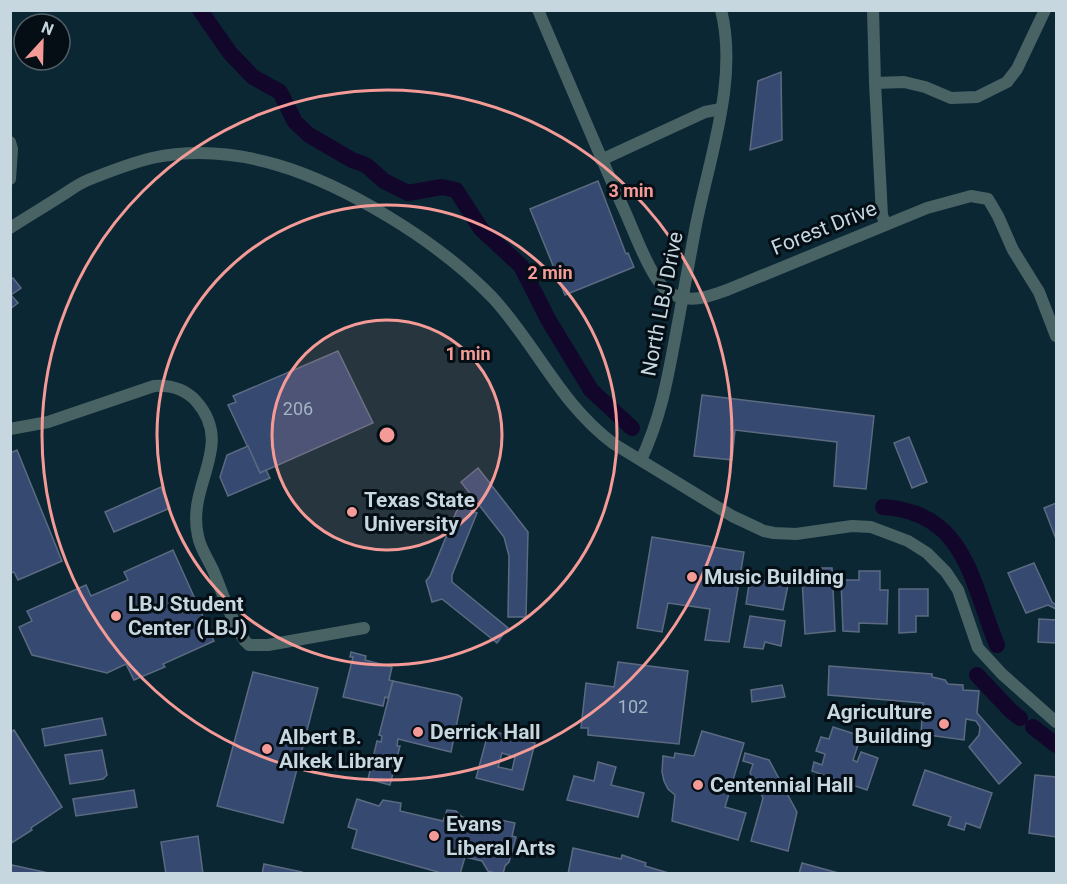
<svg xmlns="http://www.w3.org/2000/svg" width="1067" height="884" viewBox="0 0 1067 884" font-family="Roboto,sans-serif">
<style>
.lines{fill:none;stroke-linecap:round;stroke-linejoin:round}
.stream{stroke:#12072b;stroke-width:3}
.river{stroke:#12072b;stroke-width:16}
.building{fill:#364a71;stroke:#5c6a81;stroke-width:1.5;fill-rule:evenodd}
.minor{stroke:#496365;stroke-width:12}
.ring{fill:none;stroke:#f59b97;stroke-width:3}
.poi-dot{fill:#f59b97;stroke:#040e14;stroke-width:2}
.labels{text-anchor:middle;stroke-width:6;stroke-linejoin:round;paint-order:stroke}
.number-label{font-size:18px;fill:#a3b4c4}
.street-label{font-size:21px;fill:#c7d7df;stroke:#040e14}
.poi-label{font-size:21px;font-weight:bold;fill:#c7d7df;stroke:#040e14;text-anchor:start}
.centre{fill:#f59b97;stroke:#040e14;stroke-width:3}
.ring-label{font-size:18px;text-anchor:middle;font-weight:bold;fill:#f59b97;stroke:#040e14;stroke-width:6;stroke-linejoin:round;paint-order:stroke}
</style>
<rect width="100%" height="100%" fill="#0b2734"/>
<g class="lines">
<path class="stream" d="M202,13l2,-3"/>
<g class="river">
<path d="M200,10l30,43 23,24 27,15 15,30 14,13 43,25 14,5 18,16 24,12 34,-6 14,3 25,39 40,37 28,55 42,69 41,38"/>
<path d="M883,507c83,5 88,75 114,138"/>
<path d="M977,675l34,36 9,7"/>
<path d="M1033,727l23,18"/>
</g>
</g>
<g class="building">
<path d="M781,72l1,68 -32,10 8,-69z"/>
<path d="M598,181l28,73 2,-1 6,14 -69,28 -35,-86z"/>
<path d="M13,278l8,10 -10,7 7,8 -8,6v-29z"/>
<path d="M338,351l35,72 -113,50 -32,-68 8,-3 -3,-6z"/>
<path d="M702,395l172,21 -8,73 -32,-3 3,-44 -102,-12 -3,30 -38,-4z"/>
<path d="M909,437l18,45 -15,6 -18,-45z"/>
<path d="M248,446l12,27 6,-3 4,8 -42,18 -8,-19 7,-22z"/>
<path d="M17,450l45,111 -44,19 -4,-8 -4,1v-120z"/>
<path d="M478,468l50,64 -2,85h-18l1,-61 -5,-19 -43,-55z"/>
<path d="M161,487l9,21 -56,24 -9,-20z"/>
<path d="M1056,503v36l-12,-31z"/>
<path d="M459,505l18,8 -25,62v7l56,46 -11,15 -55,-44 -10,3 -6,-21 4,-5z"/>
<path d="M652,537l92,15 -15,90 -24,-2 5,-31 -42,-6 -6,29 -25,-4z"/>
<path d="M173,550l41,91 -51,23 2,3 -31,13 -8,-16 -19,9 -75,-18 -13,-28 13,-6 -5,-10 59,-26 5,11 37,-16 -4,-8z"/>
<path d="M1034,563l18,39 4,3v4l-8,-4 -22,8 -18,-40z"/>
<path d="M815,568h17l3,63 -30,3 -3,-57 14,1z"/>
<path d="M859,571h21v19h8l-1,34 -28,-1v9l-16,-1 -2,-51h18z"/>
<path d="M750,578l38,7 -5,25 -37,-6z"/>
<path d="M899,589h29v27h-12v16l-17,1z"/>
<path d="M750,616l35,5 -4,25 -16,-4 -2,7 -19,-2z"/>
<path d="M1039,619l17,1v23l-18,-1z"/>
<path d="M351,652l15,4 -1,4 27,7 -3,13 4,1 -5,17 -3,-1 -2,9 -40,-9 10,-40h-3z"/>
<path d="M618,662l70,9 -9,73 -91,-9v-7h-7l5,-45 28,4z"/>
<path d="M829,666l103,8v3l13,3 3,4 15,1v5l16,1 -2,22 44,50 -22,21 -30,-37 10,-12 1,-8 -4,-6 -10,-2 -2,21 -43,-6 2,-31 -95,-8z"/>
<path d="M253,672l65,16 -35,135 -66,-17z"/>
<path d="M393,681l65,14 4,3 -11,54 -53,-13 -1,7h3l-10,39 -22,-6 9,-38 4,1 1,-6 -3,-1z"/>
<path d="M782,685l3,12 -33,5 -1,-12z"/>
<path d="M102,718l4,17 -61,11 -3,-17z"/>
<path d="M833,727l28,9 -8,24 4,2 4,-10 17,6 -11,32 -55,-19 2,-9 8,3 3,-11 -9,-3 5,-14 8,2z"/>
<path d="M14,730l48,77 -31,21 1,2 -22,14v-112z"/>
<path d="M489,730l46,13 -12,47 -47,-12zM502,753l13,4 -3,13 -14,-3z"/>
<path d="M702,731l42,12 -19,64 21,6 -8,27 -66,-19 3,-26 -7,-6 -4,-8 -2,-9 1,-16 11,2 1,-5 19,3z"/>
<path d="M102,750l5,25 -4,4 -33,5 -5,-29z"/>
<path d="M745,753l24,7 28,52 -9,39 -37,-10 12,-43 -13,-25 3,-9 -10,-3z"/>
<path d="M598,762l18,5 -5,18 33,8 -6,24 -71,-17 7,-24 20,5z"/>
<path d="M925,770l67,23 -12,35 -14,-5 -2,7 -16,-5 3,-8 -38,-12z"/>
<path d="M1035,775l21,2v60l-27,-4z"/>
<path d="M134,790l3,17 -61,9 -3,-17z"/>
<path d="M357,799l22,7 4,-6 18,3 -1,8 43,10 4,-11 9,1 6,6 32,8 7,-5 14,3 -3,13 4,1 -7,25 -4,4 -2,8h-4l-11,-3 -6,-10 -17,-4 -5,17h-15l-93,-26 5,-18 -9,-3z"/>
<path d="M198,836l5,38h-37l-5,-32z"/>
<path d="M573,848l48,11 1,-4 24,8 -1,3 27,8h-104z"/>
<path d="M802,863l40,11h-43z"/>
<path d="M264,864l38,8 -1,2h-39z"/>
<path d="M12,865l41,9h-43z"/>
</g>
<g class="lines">
<g class="minor">
<path d="M538,10c28,65 55,130 84,195 10,20 29,77 48,88 20,11 38,4 57,-3l200,-82 44,-12 17,3 10,17 15,34 26,42 17,44"/>
<path d="M873,10l2,73 7,132 3,8"/>
<path d="M875,83l29,-1 21,5 26,11 26,-1 30,-15 10,-13 28,-59"/>
<path d="M10,142l2,7 -2,30"/>
<path d="M601,160l104,-48 16,-3"/>
<path d="M10,228c17,-11 34,-21 51,-32 8,-5 17,-12 27,-16 20,-8 43,-17 64,-22 85,-18 167,16 237,59 38,23 73,49 104,81 44,48 67,106 121,146l118,72 32,15 10,2 22,1 56,-8 19,1 37,14 19,12 19,19 12,18 20,58 24,26 54,48"/>
<path d="M10,429l38,-7 106,-36c16,-1 31,3 42,15 40,45 -10,83 2,135 2,12 10,23 15,34 10,23 18,51 32,71l4,4h19l96,-17"/>
<path d="M641,460c21,-45 27,-84 36,-132 6,-32 12,-65 18,-98 13,-69 44,-150 26,-220"/>
</g>
</g>
<circle cx="387" cy="435" r="115" fill="#f59b97" fill-opacity=".12"/>
<g class="ring">
<circle cx="387" cy="435" r="115"/>
<circle cx="387" cy="435" r="230"/>
<circle cx="387" cy="435" r="345"/>
</g>
<g class="poi-dot">
<circle cx="352" cy="512" r="6"/>
<circle cx="692" cy="577" r="6"/>
<circle cx="116" cy="616" r="6"/>
<circle cx="944" cy="724" r="6"/>
<circle cx="418" cy="732" r="6"/>
<circle cx="267" cy="749" r="6"/>
<circle cx="698" cy="785" r="6"/>
<circle cx="434" cy="836" r="6"/>
</g>
<g class="labels">
<g class="number-label">
<text x="298" y="415">206</text>
<text x="633" y="713">102</text>
</g>
<g class="street-label">
<text transform="translate(824 228) rotate(-22)" y="7">Forest Drive</text>
<text transform="translate(662 304) rotate(-79)" y="7">North LBJ Drive</text>
</g>
<g class="poi-label">
<text x="364" y="507">Texas State<tspan x="364" dy="24">University</tspan></text>
<text x="704" y="584">Music Building</text>
<text x="128" y="611">LBJ Student<tspan x="128" dy="24">Center (LBJ)</tspan></text>
<text x="932" y="719" text-anchor="end">Agriculture<tspan x="932" dy="24">Building</tspan></text>
<text x="430" y="739">Derrick Hall</text>
<text x="279" y="744">Albert B.<tspan x="279" dy="24">Alkek Library</tspan></text>
<text x="710" y="792">Centennial Hall</text>
<text x="446" y="831">Evans<tspan x="446" dy="24">Liberal Arts</tspan></text>
</g>
</g>
<circle cx="387" cy="435" r="9" class="centre"/>
<g class="ring-label">
<text x="631" y="197">3 min</text>
<text x="550" y="279">2 min</text>
<text x="468" y="360">1 min</text>
</g>
<rect width="1067" height="884" fill="none" stroke="#c7d7df" stroke-width="24"/>
<g transform="translate(42 42) rotate(22)"><circle r="28" fill="#040e14" stroke="#525e65" stroke-width="1.5"/>
<path d="M0-4.5L10 22L0 15L-10 22Z" fill="#f59b97"/>
<text y="-9" font-size="16" font-weight="bold" text-anchor="middle" fill="#c7d7df">N</text>
</g>
</svg>
